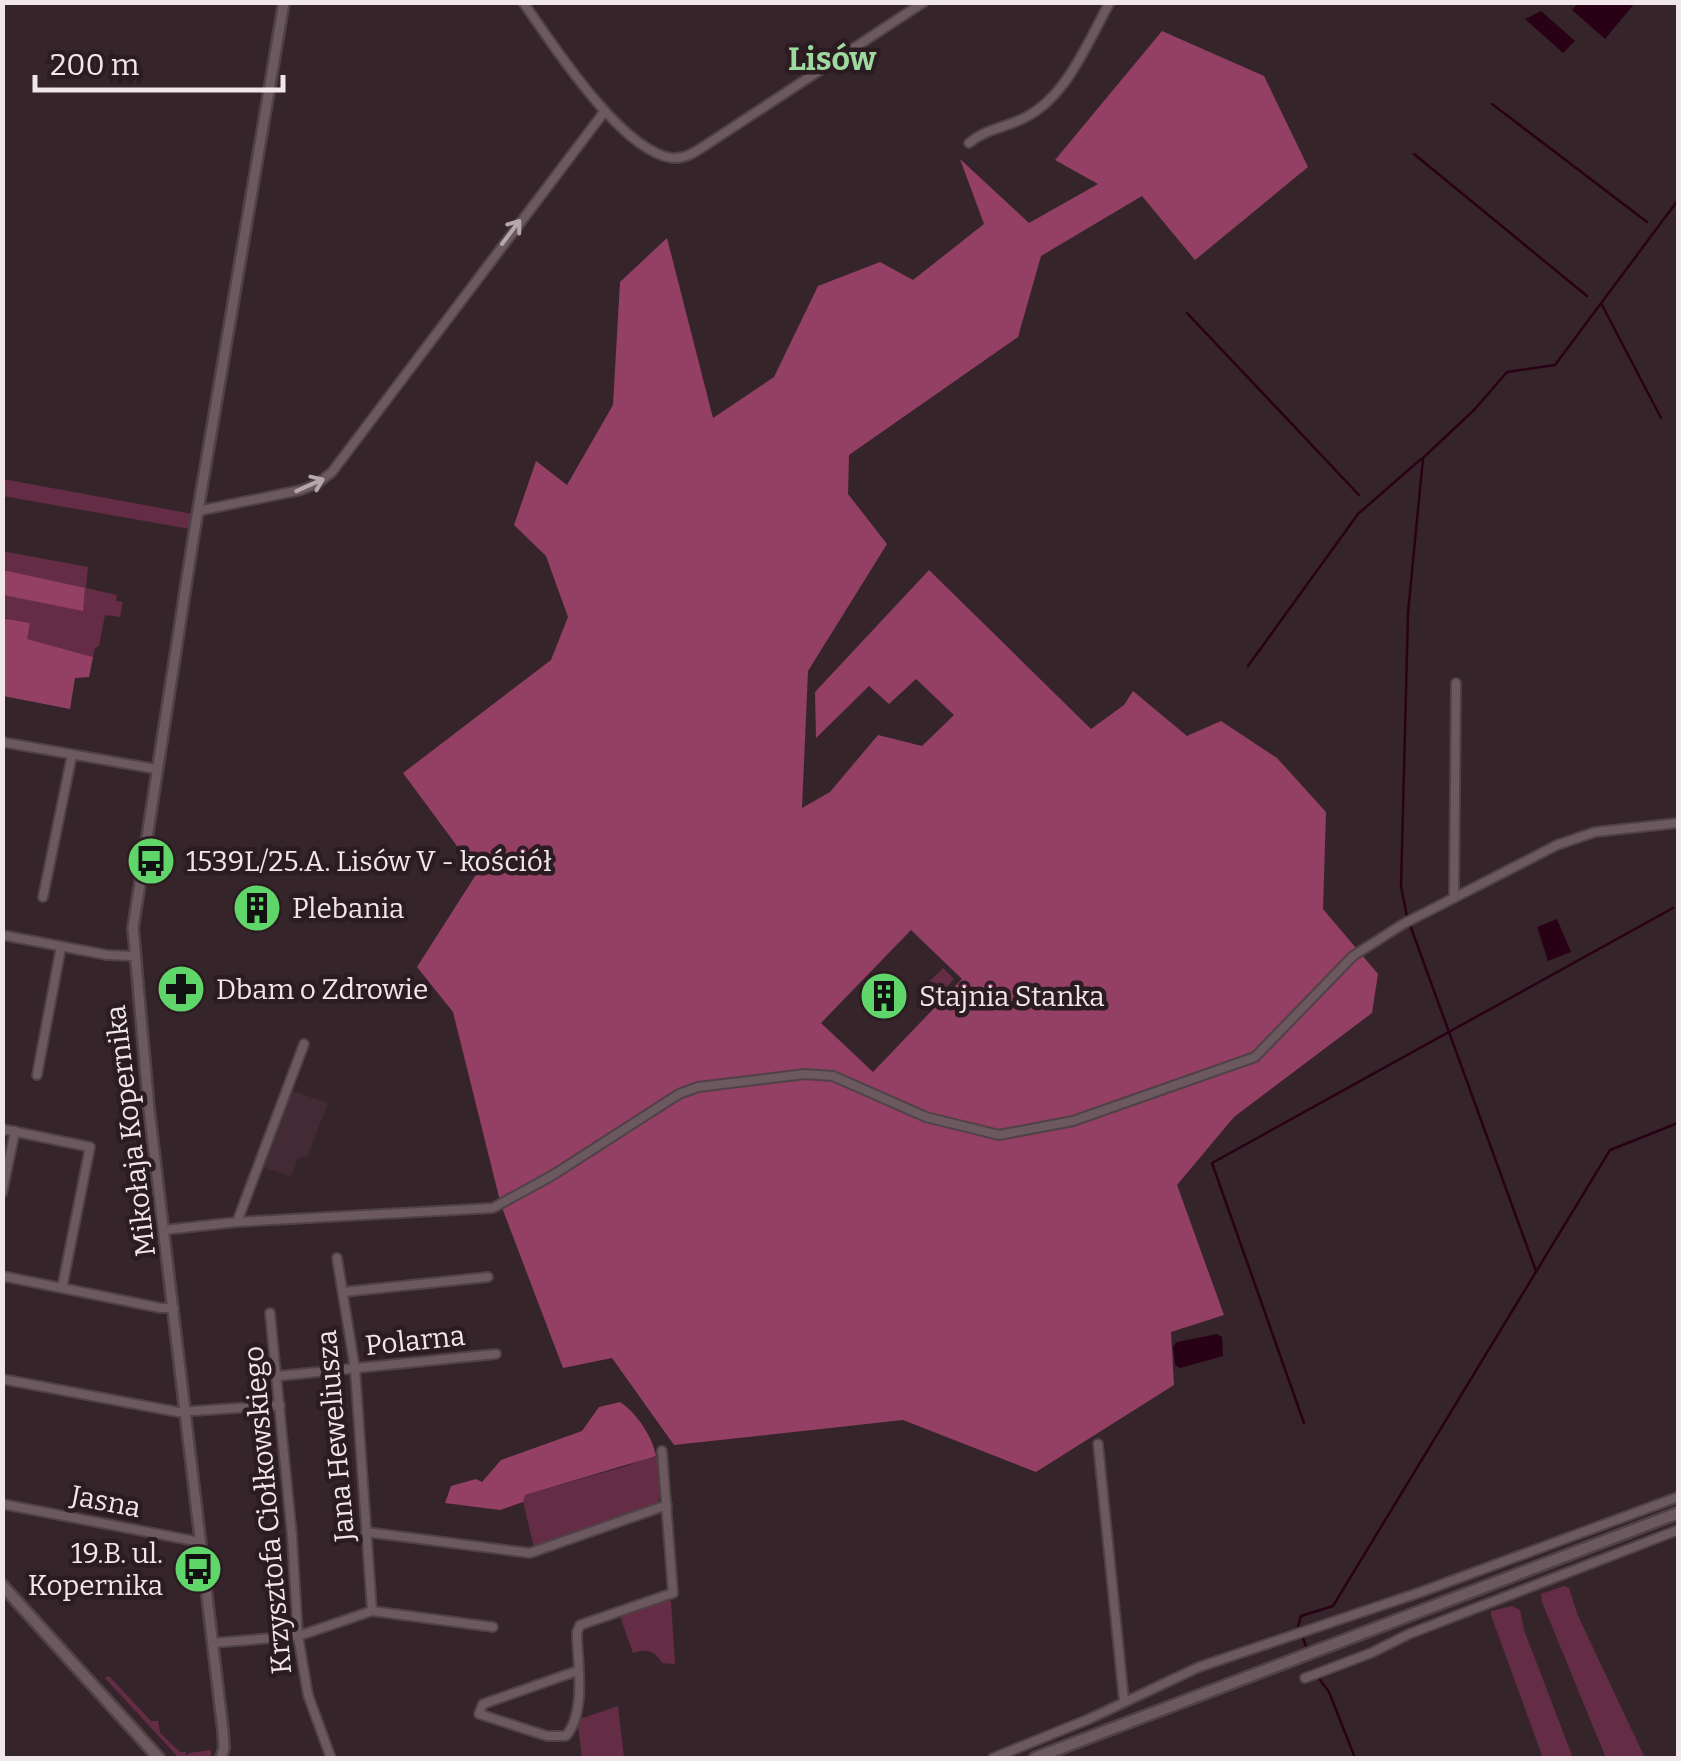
<svg xmlns="http://www.w3.org/2000/svg" width="1681" height="1761" viewBox="0 0 1681 1761" font-family="Bitter,serif">
<style>
.built{fill:#422b34}
.green{fill:#652d45}
.forest{fill:#943f64;fill-rule:evenodd}
.water{fill:#290114}
.lines{fill:none;stroke-linecap:round;stroke-linejoin:round}
.stream{stroke:#290114;stroke-width:2.5}
.minor-casing{stroke:#4f4247;stroke-width:12}
.tertiary-casing{stroke:#4f4247;stroke-width:14}
.secondary-casing{stroke:#4f4247;stroke-width:15}
.minor{stroke:#6b595f;stroke-width:8}
.tertiary{stroke:#6b595f;stroke-width:9}
.secondary{stroke:#6b595f;stroke-width:10}
.oneway{stroke:#b5a7ab}
.labels{text-anchor:middle;stroke-width:9;stroke-linejoin:round;paint-order:stroke}
.poi-label{font-size:28px;fill:#f1e7ea;stroke:#2b1c21;text-anchor:start}
.street-label{font-size:28px;fill:#f1e7ea;stroke:#2b1c21}
.quarter-label{font-size:32px;font-weight:bold;fill:#9edaa0;stroke:#2b1c21}
</style>
<rect width="100%" height="100%" fill="#35252b"/>
<path class="built" d="M290,1090l38,13 -21,54 -9,1 -7,19 -30,-11z"/>
<g class="green">
<path d="M3,479l190,35 -3,15 -187,-33z"/>
<path d="M2,551l86,16 -2,21 31,7 -1,6 7,1 -3,15 -15,-2 -6,31 -4,2 -2,9 -67,-18 4,-16 -27,-5v-23l79,15 3,-21 -82,-19z"/>
<path d="M943,968l11,11 -13,14 -8,-1 -7,-7z"/>
<path d="M652,1455l6,3 3,35 -4,11 -123,43 -11,-45 1,-7 103,-29z"/>
<path d="M1564,1586l5,2 9,28 67,142h-39l-64,-156 -1,-8z"/>
<path d="M664,1598l7,3 4,63 -13,-1c-6,-12 -17,-15 -29,-10l-12,-34 3,-7z"/>
<path d="M1512,1606l8,4 4,20 49,128h-30l-52,-143v-4z"/>
<path d="M109,1676l42,45h7l2,12 20,19h6v4l3,-3 22,-3v8h-32l-74,-80z"/>
<path d="M618,1706l6,51 -42,1 -5,-38z"/>
</g>
<g class="forest">
<path d="M1162,31l102,45 44,91 -113,93 -53,-64 -101,60 -23,81 -169,118 -1,39 39,50 -79,127 -6,137 28,-16 48,-57 44,11 32,-31 -38,-36 -27,25 -20,-18 -53,52 -1,-46 114,-122 162,159 33,-24 9,-14 54,45 34,-15 56,37 49,54 -3,97 55,65 -6,39 -138,104 -57,68 47,130 -53,17 3,53 -138,87 -133,-52 -229,25 -62,-87 -49,10 -62,-163 -48,-193 -36,-45 60,-94 -74,-100 148,-113 17,-43 -22,-61 -32,-31 22,-64 31,24 46,-80 7,-123 47,-44 46,180 61,-41 44,-91 62,-24 33,18 71,-56 -24,-65 69,64 69,-39 -43,-24zM911,930l51,49 -89,93 -52,-49z"/>
<path d="M3,570l82,18 -2,23 -80,-16z"/>
<path d="M2,618l28,5 -3,16 66,18 -4,20 -14,1 -5,31 -67,-13z"/>
<path d="M620,1402c16,10 33,35 36,54l-131,39 -2,7 -23,8 -55,-7 6,-17 25,-7 6,3 19,-22 81,-29 17,-24z"/>
</g>
<g class="water">
<path d="M1579,2h56v1l-30,36 -33,-29z"/>
<path d="M1541,11l34,30 -12,12 -38,-34z"/>
<path d="M1557,919l14,33 -23,9 -11,-34z"/>
<path d="M1217,1334l5,3 1,19 -43,12 -5,-3 -2,-19 4,-4z"/>
</g>
<g class="lines">
<g class="stream">
<path d="M1492,104l155,118"/>
<path d="M1414,154l173,142"/>
<path d="M1602,305l59,113"/>
<path d="M1187,313l172,182"/>
<path d="M1248,666l110,-152 63,-55"/>
<path d="M1407,917l-6,-31 7,-273 15,-155 52,-49 32,-37 48,-7 123,-165"/>
<path d="M1410,925l126,346"/>
<path d="M1304,1423l-92,-260 461,-255"/>
<path d="M1308,1651l-10,-25 3,-10 32,-10 277,-456 68,-27"/>
<path d="M1318,1677l11,15 26,66"/>
</g>
<g class="minor-casing">
<g id="minor">
<path d="M523,2c28,40 99,151 150,156 14,1 25,-8 36,-15l215,-141"/>
<path d="M969,143c18,-15 37,-15 57,-26 42,-22 62,-76 84,-115"/>
<path d="M198,511l103,-21 16,-6 15,-12 272,-360"/>
<path d="M2,742l154,27"/>
<path d="M43,897l29,-142"/>
<path d="M1454,898l2,-215"/>
<path d="M2,935l105,20 26,1"/>
<path d="M37,1075l24,-128"/>
<path d="M2,1129l88,18 -28,141"/>
<path d="M2,1193l13,-62"/>
<path d="M237,1222l67,-178"/>
<path d="M164,1230l73,-8 256,-14 60,-33 126,-81 19,-7 107,-13 28,2 93,41 73,18 74,-14 182,-64 98,-101 50,-32 154,-79 38,-13 83,-9"/>
<path d="M337,1258l18,111 17,242"/>
<path d="M2,1276l159,32h13"/>
<path d="M343,1292l145,-15"/>
<path d="M270,1313l22,223 6,100 10,59 23,63"/>
<path d="M278,1376l218,-22"/>
<path d="M2,1379l176,33 102,-7"/>
<path d="M1098,1444l26,257"/>
<path d="M2,1504l198,38"/>
<path d="M366,1532l164,21 137,-48"/>
<path d="M212,1643l86,-7 74,-25 121,16"/>
<path d="M577,1671l-94,33 -4,10 68,22h19c21,-25 11,-74 11,-104l3,-7 93,-32 -11,-142"/>
<path d="M1305,1678l66,-25 38,-19 269,-104"/>
<path d="M993,1758l96,-39 110,-52 222,-75 257,-95"/>
</g>
</g>
<g class="tertiary-casing">
<path id="tertiary" d="M221,1758l3,-10 -1,-17 -74,-622 -16,-181 60,-388 91,-538"/>
</g>
<g class="secondary-casing">
<g id="secondary">
<path d="M2,1585l157,173"/>
<path d="M1035,1758l643,-245"/>
</g>
</g>
<use href="#minor" class="minor"/>
<use href="#tertiary" class="tertiary"/>
<use href="#secondary" class="secondary"/>
</g>
<defs><path id="oneway-shaft" d="M-6 0H5M1.5-3L5.5 0L1.5 3" fill="none" stroke-width="1.6" stroke-linecap="round" stroke-linejoin="round" transform="scale(2.5)"/></defs>
<g class="oneway">
<use href="#oneway-shaft" transform="translate(511 232) rotate(-53)"/>
<use href="#oneway-shaft" transform="translate(310 485) rotate(-24)"/>
</g>
<defs>
<g id="bus-disc" transform="scale(2.5)"><circle r="9.5" fill="#60d56a" stroke="#2b1c21"/><path d="M-5-6H5V4H4V6H2V4H-2V6H-4V4H-5ZM-3.5-4V0h7V-4ZM-3.5 1.2v1.5H-2V1.2ZM2 1.2v1.5H3.5V1.2Z" fill="#111"/></g>
<g id="building-disc" transform="scale(2.5)"><circle r="9.5" fill="#60d56a" stroke="#2b1c21"/><path d="M-4-6H4V6H1V3H-1V6H-4ZM-2.5-4.3h1.7v1.8h-1.7ZM.8-4.3h1.7v1.8H.8ZM-2.5-1h1.7V.8h-1.7ZM.8-1h1.7V.8H.8Z" fill="#111"/></g>
<g id="pharmacy-disc" transform="scale(2.5)"><circle r="9.5" fill="#60d56a" stroke="#2b1c21"/><path d="M-2-6h4v4h4v4h-4v4h-4v-4h-4v-4h4Z" fill="#111"/></g>
</defs>
<g fill-rule="evenodd">
<use href="#bus-disc" x="151" y="861"/>
<use href="#building-disc" x="257" y="908"/>
<use href="#pharmacy-disc" x="181" y="989"/>
<use href="#building-disc" x="884" y="996"/>
<use href="#bus-disc" x="198" y="1569"/>
</g>
<g class="labels">
<g class="poi-label">
<text x="186" y="871">1539L/25.A. Lisów V - kościół</text>
<text x="292" y="918">Plebania</text>
<text x="216" y="999">Dbam o Zdrowie</text>
<text x="919" y="1006">Stajnia Stanka</text>
<text x="163" y="1563" text-anchor="end">19.B. ul.<tspan x="163" dy="32">Kopernika</tspan></text>
</g>
<g class="street-label">
<text transform="translate(130 1131) rotate(-97)" y="10">Mikołaja Kopernika</text>
<text transform="translate(415 1340) rotate(-6)" y="10">Polarna</text>
<text transform="translate(335 1436) rotate(-95)" y="10">Jana Heweliusza</text>
<text transform="translate(106 1501) rotate(11)" y="10">Jasna</text>
<text transform="translate(267 1510) rotate(-95)" y="10">Krzysztofa Ciołkowskiego</text>
</g>
<g class="quarter-label">
<text x="832" y="70">Lisów</text>
</g>
</g>
<rect width="1681" height="1761" fill="none" stroke="#f1e7ea" stroke-width="10"/>
<path d="M35 75v15h248v-15" fill="none" stroke="#f1e7ea" stroke-width="5"/>
<text x="50" y="75" font-size="30" fill="#f1e7ea" stroke="#2b1c21" stroke-width="8" paint-order="stroke">200 m</text>
</svg>
